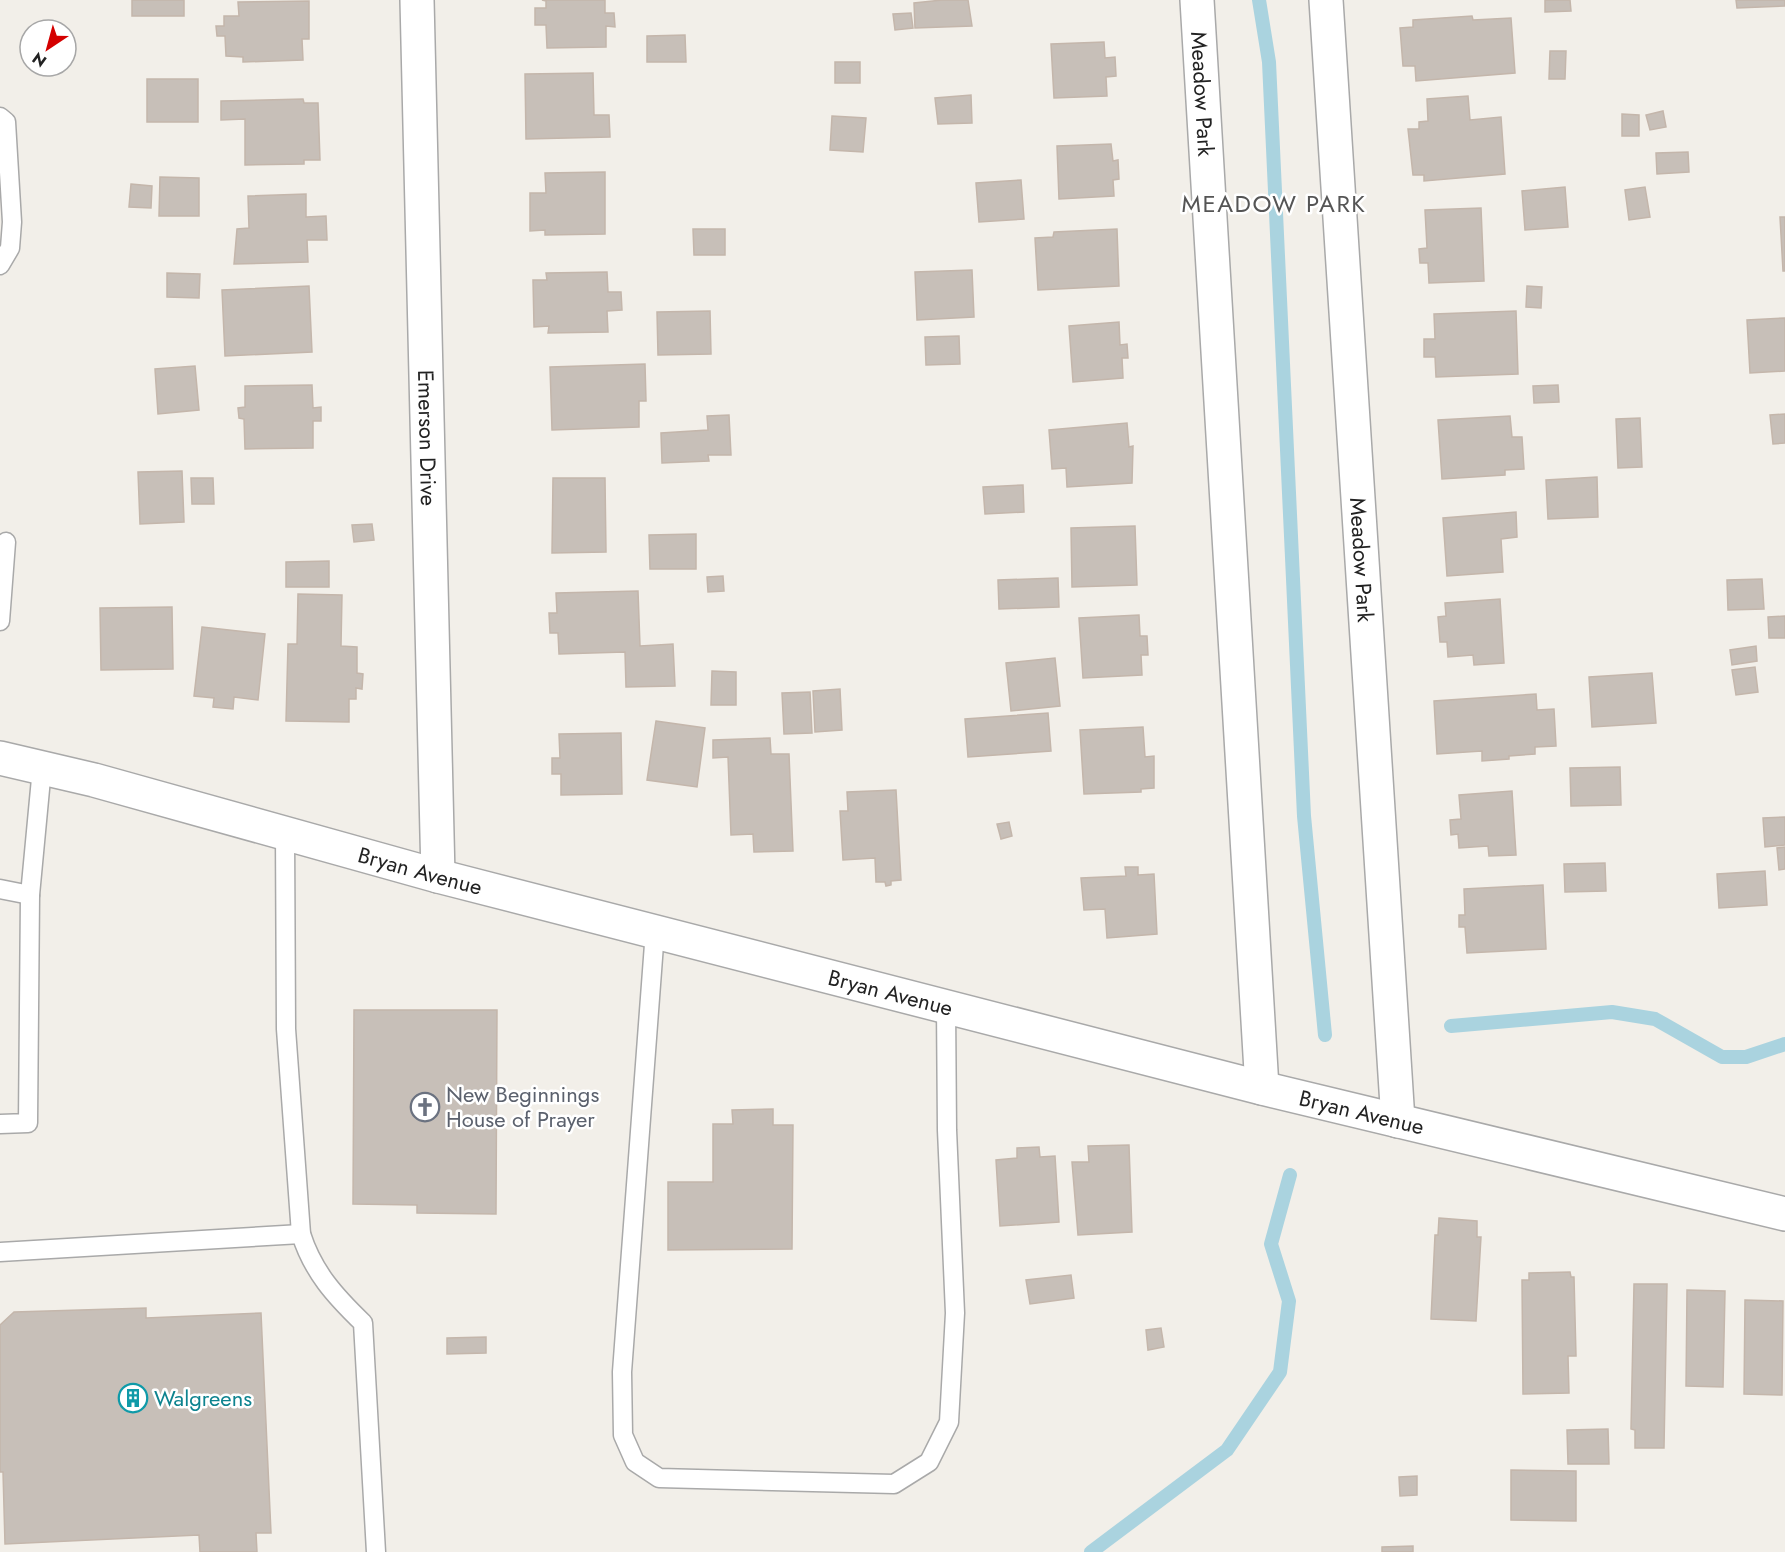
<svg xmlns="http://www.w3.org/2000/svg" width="1785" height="1552" viewBox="0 0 1785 1552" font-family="Jost,sans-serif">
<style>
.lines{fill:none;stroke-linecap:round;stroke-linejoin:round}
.stream{stroke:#aad3df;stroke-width:14}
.building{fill:#c7bfb8;stroke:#c4b6ab;stroke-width:1.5}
.service-casing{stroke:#a9a9a9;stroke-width:21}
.minor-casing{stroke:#a9a9a9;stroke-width:36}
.tertiary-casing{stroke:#a9a9a9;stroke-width:36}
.service{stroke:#fff;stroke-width:18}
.minor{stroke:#fff;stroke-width:33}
.tertiary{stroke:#fff;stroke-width:33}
.labels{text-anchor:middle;stroke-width:5;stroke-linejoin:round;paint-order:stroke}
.street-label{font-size:22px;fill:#222;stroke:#fff}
.worship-label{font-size:22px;fill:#5b616d;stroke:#fff;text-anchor:start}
.culture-label{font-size:22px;fill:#0d838f;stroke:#fff;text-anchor:start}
.neighbourhood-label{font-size:24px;letter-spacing:1.5px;fill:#555;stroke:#fff}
</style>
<rect width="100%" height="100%" fill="#f2efe9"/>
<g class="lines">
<g class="stream">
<path d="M1259,0l10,62 35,754 21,219"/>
<path d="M1451,1026l161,-14 43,7 67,38h24l39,-13"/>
<path d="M1091,1552l136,-102 53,-78 9,-71 -18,-57 19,-69"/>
</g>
</g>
<g class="building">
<rect x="132" y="0" width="52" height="16"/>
<path d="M542,0h63v13h9l1,14 -9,-1v21l-59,1 -1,-23h-11v-17h11v-7z"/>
<path d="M942,0h26l4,26 -57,2 -1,-25z"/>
<path d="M1545,0h25l1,11 -26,1z"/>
<path d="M1736,0h49v6l-48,2z"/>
<path d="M309,1v38h-7l1,21 -60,2v-5l-17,-1 -1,-20h-8l-1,-10h8v-10h15l-1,-14z"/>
<path d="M911,13l2,15 -18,2 -2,-16z"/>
<path d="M1472,16l1,4 38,-2 4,55 -99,8 -1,-15h-12l-3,-38 13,-1v-7z"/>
<path d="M685,35l1,27h-39v-26z"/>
<path d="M1104,42l1,16 10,-1 1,19 -10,1 1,19 -53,2 -3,-54z"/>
<path d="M1550,51h16l-1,28h-16z"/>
<rect x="835" y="62" width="25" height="21"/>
<path d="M593,73l1,42h15l1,22 -84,2 -1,-65z"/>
<rect x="147" y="79" width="51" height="43"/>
<path d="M971,95l1,28 -34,1 -3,-26z"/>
<path d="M1468,96l2,24 31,-3 4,57 -81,7v-6h-11l-5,-46h11v-7l9,-1 -1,-22z"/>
<path d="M303,99l1,4h14l2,57h-16v4l-59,1v-46l-24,1v-19z"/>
<path d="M1663,111l3,16 -16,3 -4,-15z"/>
<path d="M1622,114l17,1v21h-17z"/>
<path d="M832,116l34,2 -3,34 -33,-2z"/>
<path d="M1111,144l2,17 5,-1 1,19 -6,1 1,16 -55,3 -2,-53z"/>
<path d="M1688,152l1,20 -32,2 -1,-21z"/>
<path d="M605,172v62l-60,1v-5l-15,1v-38h16l-1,-20z"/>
<path d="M160,177l39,1v38h-40z"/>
<path d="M1021,180l3,39 -45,3 -3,-39z"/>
<path d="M131,184l21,2 -1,22 -22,-1z"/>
<path d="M1565,187l3,40 -43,3 -3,-39z"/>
<path d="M1645,187l5,30 -21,3 -4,-30z"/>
<path d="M306,194v23l20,-1 1,24h-20l1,22 -74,2 3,-35 12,-1 -1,-32z"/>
<path d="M1481,208l3,73 -55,2 -1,-20h-8l-1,-14 8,-1 -2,-38z"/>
<path d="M1780,217h5v54h-2z"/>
<path d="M693,229h32v26h-31z"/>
<path d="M1117,229l2,57 -81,4 -3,-52 18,-1 1,-5z"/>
<path d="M972,270l2,47 -57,3 -2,-48z"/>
<path d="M607,272l1,20h13l1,18 -15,1 1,21 -60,1 1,-7 -15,1 -1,-47h14l-1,-7z"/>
<path d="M167,273l33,1 -1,24 -32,-1z"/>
<path d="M309,286l3,66 -87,4 -3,-66z"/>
<path d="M1527,286l15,1 -1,21 -15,-1z"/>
<path d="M710,311l1,43 -53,1 -1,-43z"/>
<path d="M1516,311l2,63 -82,3 -1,-20h-11v-18h11l-1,-25z"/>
<path d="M1785,318v53l-35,2 -3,-53z"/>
<path d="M1119,322l1,23 7,-1 1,14h-6l1,20 -50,4 -4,-56z"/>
<path d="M959,336l1,28 -34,1 -1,-28z"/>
<path d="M645,364l1,37h-7v26l-87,3 -2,-63z"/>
<path d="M195,366l4,44 -41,4 -3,-45z"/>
<path d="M312,385l1,23 8,-1v14h-8v27l-68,1 -1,-30 -5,-1 -1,-10 7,-1v-21z"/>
<path d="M1558,385l1,17 -25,1 -1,-17z"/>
<path d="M1785,414v29l-12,1 -3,-29z"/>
<path d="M729,415l2,40h-23l1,6 -47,2 -1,-30 47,-3 -1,-14z"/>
<path d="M1510,416l2,21h10l2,32 -19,1v5l-63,4 -4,-59z"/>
<path d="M1640,418l2,49 -24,1 -2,-49z"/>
<path d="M1127,423l2,24 4,-1 -1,37 -65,4 -1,-19 -14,1 -3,-39z"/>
<path d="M182,471l2,51 -44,2 -2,-52z"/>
<path d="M1597,477l1,40 -50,2 -2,-39z"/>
<path d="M191,478h22l1,26h-22z"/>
<path d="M553,478h52l1,74 -54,1z"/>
<path d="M1023,485l1,27 -39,2 -2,-27z"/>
<path d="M1516,512l1,25 -16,2 2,33 -56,4 -4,-58z"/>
<path d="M372,524l2,16 -20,2 -2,-17z"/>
<path d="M1135,526l2,59 -65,2 -1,-59z"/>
<path d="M696,534v35h-46l-1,-34z"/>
<path d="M329,561v26h-43v-25z"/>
<path d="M723,576l1,15 -16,1 -1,-15z"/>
<path d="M1058,578l1,29 -60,2 -1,-29z"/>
<path d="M1762,579l2,30 -36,1 -1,-30z"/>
<path d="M638,591l2,55 33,-2 2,42 -49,1 -1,-35 -66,2 -1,-21h-8l-1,-20h8l-1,-20z"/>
<path d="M298,594l44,1 -1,51 16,1v26l6,1 -1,15 -6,-1v11h-7v23l-63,-1 2,-77h9z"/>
<path d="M1500,599l4,64 -30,2 -1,-10 -25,2 -1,-15h-7l-2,-25 8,-1 -1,-13z"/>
<path d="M172,607l1,62 -72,1 -1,-62z"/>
<path d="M1139,615l1,21h7l1,19h-7l1,20 -59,3 -4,-60z"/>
<path d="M1785,616v22h-16l-1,-21z"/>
<path d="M202,627l63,7 -7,66 -24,-3 -1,12 -20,-2 1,-9 -20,-2z"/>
<path d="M1756,646l1,15 -25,4 -2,-15z"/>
<path d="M1055,658l5,48 -49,5 -5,-48z"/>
<path d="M1755,667l3,25 -22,3 -4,-25z"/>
<path d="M712,671l24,1v33h-25z"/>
<path d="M1652,673l4,50 -64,4 -3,-50z"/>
<path d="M840,689l2,41 -27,2 -2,-41z"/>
<path d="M810,692l2,41 -28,1 -2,-41z"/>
<path d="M1536,694l1,16 17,-1 2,37 -21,1v7l-26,2v3l-27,2v-10l-45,3 -3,-53z"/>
<path d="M1048,713l3,38 -83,6 -3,-38z"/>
<path d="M656,721l49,7 -8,59 -50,-7z"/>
<path d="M1143,727l2,30 9,-1v32l-13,1v3l-57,2 -4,-64z"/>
<path d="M621,733l1,61 -61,1v-21h-9v-16h8l-1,-24z"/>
<path d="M770,738l1,16h18l4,97 -39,1 -1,-18 -22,1 -3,-78 -15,1v-18z"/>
<path d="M1620,767l1,38 -50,1 -1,-38z"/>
<path d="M896,790l5,90 -10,1v4l-5,1 -1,-4h-9l-1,-24 -32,2 -3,-49h8l-1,-19z"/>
<path d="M1512,791l4,64 -27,1 -1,-10 -29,2 -1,-14 -7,1 -1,-15 11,-1 -2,-24z"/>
<path d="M1785,817v28l-20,2 -2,-29z"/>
<path d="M1009,822l3,14 -11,3 -4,-15z"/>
<path d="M1785,847v22l-6,1 -2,-22z"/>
<path d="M1605,863l1,28 -41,1 -1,-28z"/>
<path d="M1125,867h13v8l16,-1 3,60 -50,4 -2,-29 -21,1 -3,-32 45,-2z"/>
<path d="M1765,871l2,34 -48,3 -2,-34z"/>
<path d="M1543,885l3,64 -79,4 -2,-26h-6v-12h6l-1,-26z"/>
<path d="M354,1010h143l-1,204 -79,-1v-8l-64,-1z"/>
<path d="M773,1109v16h20l-1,124 -124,1v-68h45v-58h20l-1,-14z"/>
<path d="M1129,1145l3,87 -54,3 -6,-73h17l-1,-16z"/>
<path d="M1039,1147l1,10 15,-1 4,66 -59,4 -4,-66 21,-2v-10z"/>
<path d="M1439,1218l38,3v16h4l-5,84 -45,-2 4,-84h3z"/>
<path d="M1570,1272l1,5h3l2,79h-8l1,37 -46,1 -1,-114h7v-7z"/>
<path d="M1071,1275l3,23 -44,6 -4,-24z"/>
<path d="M1634,1284h33l-3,164h-29v-18l-4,-1z"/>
<path d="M1687,1290l38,1 -2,96 -37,-1z"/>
<path d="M1745,1300l38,1 -1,94 -38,-1z"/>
<path d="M146,1308v10l115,-5 10,220h-15l1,19h-57l-1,-17 -194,9 -2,-72h-3v-147l14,-13z"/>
<path d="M1161,1328l3,19 -16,3 -2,-20z"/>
<path d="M486,1337v16l-39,1v-16z"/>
<path d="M1608,1429l1,35h-41l-1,-34z"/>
<path d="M1511,1470l65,1v50l-65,-1z"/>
<path d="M1417,1476v19l-17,1 -1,-19z"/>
<path d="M1413,1546v6h-31v-5z"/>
</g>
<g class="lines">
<g class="service-casing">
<g id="service">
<path d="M0,117l6,5 6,100 -2,26 -10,17"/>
<path d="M0,621l6,-79"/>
<path d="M285,833l1,196 15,205c12,38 34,62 62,89l13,229"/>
<path d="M0,889l30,6 12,-127"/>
<path d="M655,931l-33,441 1,63 12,27 24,16 235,6 35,-22 20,-40 6,-109 -8,-183 -1,-124"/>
<path d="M0,1124l28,-1 2,-228"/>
<path d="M0,1252l301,-18"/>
</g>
</g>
<g class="minor-casing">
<g id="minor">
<path id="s1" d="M417,0l21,876"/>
<path id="s2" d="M1197,0l65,1088"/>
<path id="s3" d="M1326,0l72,1121"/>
</g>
</g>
<g class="tertiary-casing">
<g id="tertiary">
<path id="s4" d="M0,758l94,22 344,96 824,212 523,126"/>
</g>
</g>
<use href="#service" class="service"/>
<use href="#minor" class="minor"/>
<use href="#tertiary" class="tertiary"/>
</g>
<defs>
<g id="church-ring" transform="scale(1.5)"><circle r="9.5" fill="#fff" stroke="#6b7280" stroke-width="1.5"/><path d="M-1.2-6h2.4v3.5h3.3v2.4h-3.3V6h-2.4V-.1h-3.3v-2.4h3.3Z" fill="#6b7280"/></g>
<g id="building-ring" transform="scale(1.5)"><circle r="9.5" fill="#fff" stroke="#0f9aa8" stroke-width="1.5"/><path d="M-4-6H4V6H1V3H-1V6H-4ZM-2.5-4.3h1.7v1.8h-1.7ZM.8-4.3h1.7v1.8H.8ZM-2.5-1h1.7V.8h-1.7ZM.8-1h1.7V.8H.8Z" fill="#0f9aa8"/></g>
</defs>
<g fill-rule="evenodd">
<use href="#church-ring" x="425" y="1107"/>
<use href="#building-ring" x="133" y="1398"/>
</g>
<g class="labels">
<g class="street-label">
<text dy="8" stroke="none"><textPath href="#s2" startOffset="94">Meadow Park</textPath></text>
<text dy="8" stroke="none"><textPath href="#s1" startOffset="438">Emerson Drive</textPath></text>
<text dy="8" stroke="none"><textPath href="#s3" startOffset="561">Meadow Park</textPath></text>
<text dy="8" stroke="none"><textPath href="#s4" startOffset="435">Bryan Avenue</textPath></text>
<text dy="8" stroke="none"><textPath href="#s4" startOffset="921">Bryan Avenue</textPath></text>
<text dy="8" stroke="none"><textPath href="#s4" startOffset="1407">Bryan Avenue</textPath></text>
</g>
<g class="worship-label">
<text x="446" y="1102">New Beginnings<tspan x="446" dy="25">House of Prayer</tspan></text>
</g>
<g class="culture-label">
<text x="154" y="1406">Walgreens</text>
</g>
<g class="neighbourhood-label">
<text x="1274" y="212">MEADOW PARK</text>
</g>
</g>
<g transform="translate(48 48) rotate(216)"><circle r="28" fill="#ffffff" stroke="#a7a7a7" stroke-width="1.5"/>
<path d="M0-4.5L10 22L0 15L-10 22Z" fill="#d40000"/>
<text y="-9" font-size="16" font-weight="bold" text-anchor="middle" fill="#222222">N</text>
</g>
</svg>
